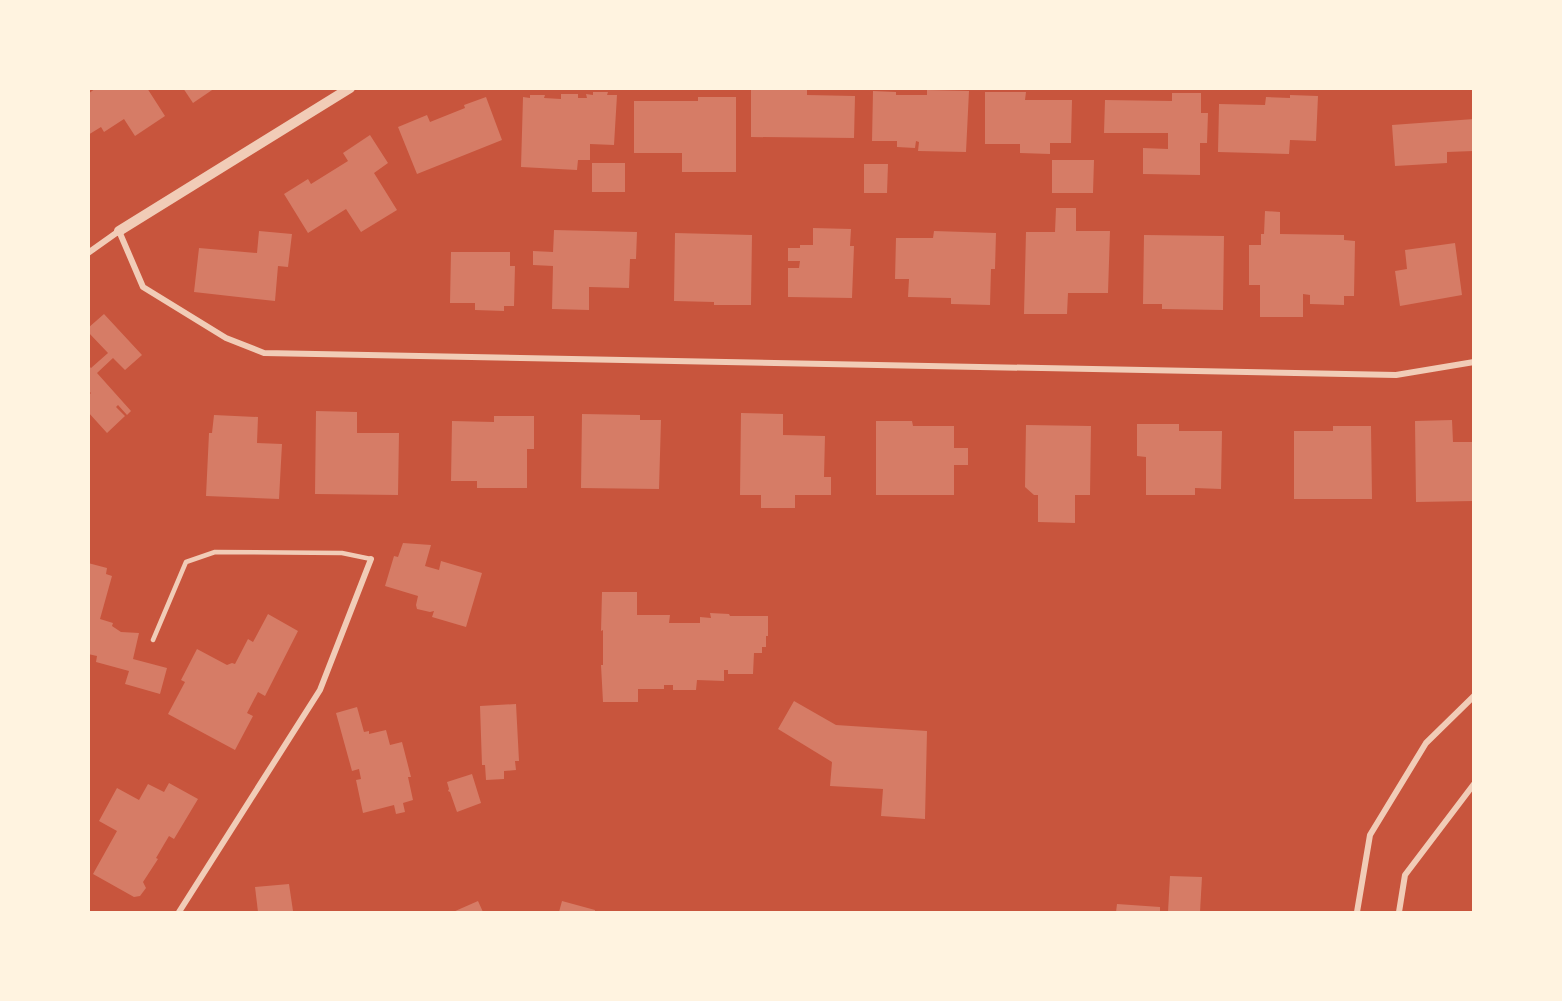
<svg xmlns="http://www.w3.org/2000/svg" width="1562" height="1001" viewBox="0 0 1562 1001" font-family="Lato,sans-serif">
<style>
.building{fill:#d67c66}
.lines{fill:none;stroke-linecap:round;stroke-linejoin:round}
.service{stroke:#f1ccb7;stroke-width:4.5}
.minor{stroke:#f1ccb7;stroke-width:6}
.tertiary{stroke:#f1ccb7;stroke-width:10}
</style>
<rect width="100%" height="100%" fill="#c8553d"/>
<g class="building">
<path d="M96,88h51l18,28 -30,20 -11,-17 -20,13 -3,-5 -13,8v-41z"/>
<path d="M183,88h32l-22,15z"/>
<path d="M751,89l56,1v5l48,1 -1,42 -103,-1z"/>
<path d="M927,90l42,1 -3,61 -48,-1 1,-9 -3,-1 -1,7 -18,-1v-6h-25l1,-50 23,1v3h31z"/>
<path d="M593,92h15l-1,3h10l-3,50 -24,-1v16h-12l-1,10 -56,-3 2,-70 7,1v-3h15l-1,3 17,1v-5h17v4h9l-1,-4 7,1z"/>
<path d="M985,92h41l-1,8h47l-1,43h-21v11l-30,-1v-9h-35z"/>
<path d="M1172,93h29v20h7l-1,30h-7v32l-57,-1v-26l25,1v-16h-64l1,-33 67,1z"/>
<path d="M1290,95l28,1 -2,45 -26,-1 -1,14 -71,-2 1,-48 46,1 1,-8 24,1z"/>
<path d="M486,97l16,43 -85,34 -19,-47 29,-12 3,7 35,-14 -1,-3z"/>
<path d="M698,97h38v75h-54v-19h-48v-52h64z"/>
<path d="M1474,119v32l-27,1v11l-52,3 -3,-41z"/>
<path d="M370,135l18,28 -14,10 23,37 -36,22 -15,-23 -38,24 -24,-39 24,-15 3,5 37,-23 -5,-8z"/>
<path d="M1052,160h42l-1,33h-41z"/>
<rect x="592" y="163" width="33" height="29"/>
<path d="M864,164h24l-1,29h-23z"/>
<path d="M1056,208h20v23h34l-2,62h-40l-1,21h-43l2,-82h29z"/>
<path d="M1265,211l15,1v22l64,1v5l11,1 -1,55h-10v9l-34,-1v-9l-7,-1v23h-43v-32h-11v-40h12v-11h3z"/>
<path d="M813,228l38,1 -1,17h4l-2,52 -64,-1v-29h11l1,-7h-12v-13h12v-3h13z"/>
<path d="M554,230l83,2 -1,27h-6l-1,29 -40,-1v23l-37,-1 1,-43 -20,-1v-14l20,1z"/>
<path d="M259,231l33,3 -4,33 -10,-1 -3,35 -81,-9 5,-44 58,5z"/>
<path d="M934,231l62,2 -1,36h-4l-1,36 -39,-1v-6l-43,-1 1,-18h-14l1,-41h37z"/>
<path d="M675,233l77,2 -1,70h-37v-3l-40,-1z"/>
<path d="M1144,235l80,1 -1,74 -61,-1v-5h-19z"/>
<path d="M1455,243l7,52 -62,11 -5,-35 12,-2 -2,-19z"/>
<path d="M451,252h59v14h5l-1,40h-10v5l-29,-1v-7h-25z"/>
<path d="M104,314l38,41 -17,15 -12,-12 -16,15 34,38 -4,4 -9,-10 -2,2 9,9 -18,17 -19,-21v-16l3,-3 -3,-3v-25l3,3 17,-15 -20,-21v-4z"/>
<path d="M316,411l41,1v21h42l-1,62 -83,-1z"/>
<path d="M741,413l42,1v21l42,1 -1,41h7v18h-36v13h-34v-13h-21z"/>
<path d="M582,414l58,1v5h21l-2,69 -78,-1z"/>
<path d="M214,415l44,2 -1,26 25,1 -3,55 -73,-3 3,-63h3z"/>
<path d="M494,416h40v33h-7v39h-50v-7h-26l1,-60 42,1z"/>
<path d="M1452,420l1,22h21v59l-58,1 -1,-81z"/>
<path d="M876,421h36l1,5h41v22h14v17h-14v30h-78z"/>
<path d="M1137,424h42v7h43l-1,58 -26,-1v7h-49v-38l-9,-1z"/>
<path d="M1026,425l65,1 -1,69h-15v28l-37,-1v-27h-4l-9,-8z"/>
<path d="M1333,426h38l1,73h-78v-68h39z"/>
<path d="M403,543l28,2 -6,21 14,4 2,-9 41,12 -16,54 -34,-10 2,-6 -4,1 -13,-3 -1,-4 2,-9 -33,-10 9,-30 4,1z"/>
<path d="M88,563l19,5 -1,6 6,2 -12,43 13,4 -1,3 9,6 18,1 -6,26 34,9 -7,26 -35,-10 4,-13 -33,-9 1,-6 -9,-2z"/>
<path d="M602,592h35v23h33l-1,8h31v-6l11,1 -1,-5 19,1 1,2h38v20h-2v11h-4v6h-8l-1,21h-25v-4h-4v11l-27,-1 -1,10h-23v-5h-9v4h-26v13h-35l-2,-37h2v-35l-2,1z"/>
<path d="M268,614l30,17 -33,65 -7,-4 -11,21 6,3 -18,34 -67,-36 17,-32 -4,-2 16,-31 30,16 5,-2 3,1 13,-25 5,3z"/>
<path d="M794,701l42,24 91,6 -2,88 -44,-3 2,-27 -53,-3 2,-24 -54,-33z"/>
<path d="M516,704l3,57h-4l1,9 -12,1v8l-18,1 -1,-15h-3l-2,-59z"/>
<path d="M357,707l7,25 5,-1v3l17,-4 4,15 12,-3 9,35h-3l5,23 -10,3 2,9 -9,2 -2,-9 -31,8 -7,-33 5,-1 -2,-10 -7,2 -16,-58z"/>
<path d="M472,774l9,29 -24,9 -7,-20 -2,-1 1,-2 -2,-7z"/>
<path d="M169,783l29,16 -24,40 -5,-3 -13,22 2,1 -15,23 3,6 -6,8 -6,1 -41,-23 24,-43 -18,-10 18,-33 22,12 9,-16 16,8z"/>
<path d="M1170,876l32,1 -2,35h-32z"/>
<path d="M289,884l4,27 -35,1 -3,-25z"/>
<path d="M478,901l5,11h-30z"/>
<path d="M562,901l33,9v2h-36z"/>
<path d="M1117,904l43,3v5h-44z"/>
</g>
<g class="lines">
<path class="service" d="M153,640l33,-78 29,-10 127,1 29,6"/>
<g class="minor">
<path d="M88,253l31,-22 24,56 83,51 38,15 1132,22 78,-13"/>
<path d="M179,912l141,-222 51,-131"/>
<path d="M1357,912l13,-77 56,-92 48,-47"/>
<path d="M1399,912l6,-37 69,-91"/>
</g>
<path class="tertiary" d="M119,231l231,-143"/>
</g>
<rect width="1562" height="1001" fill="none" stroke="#fff3e0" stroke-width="180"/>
</svg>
